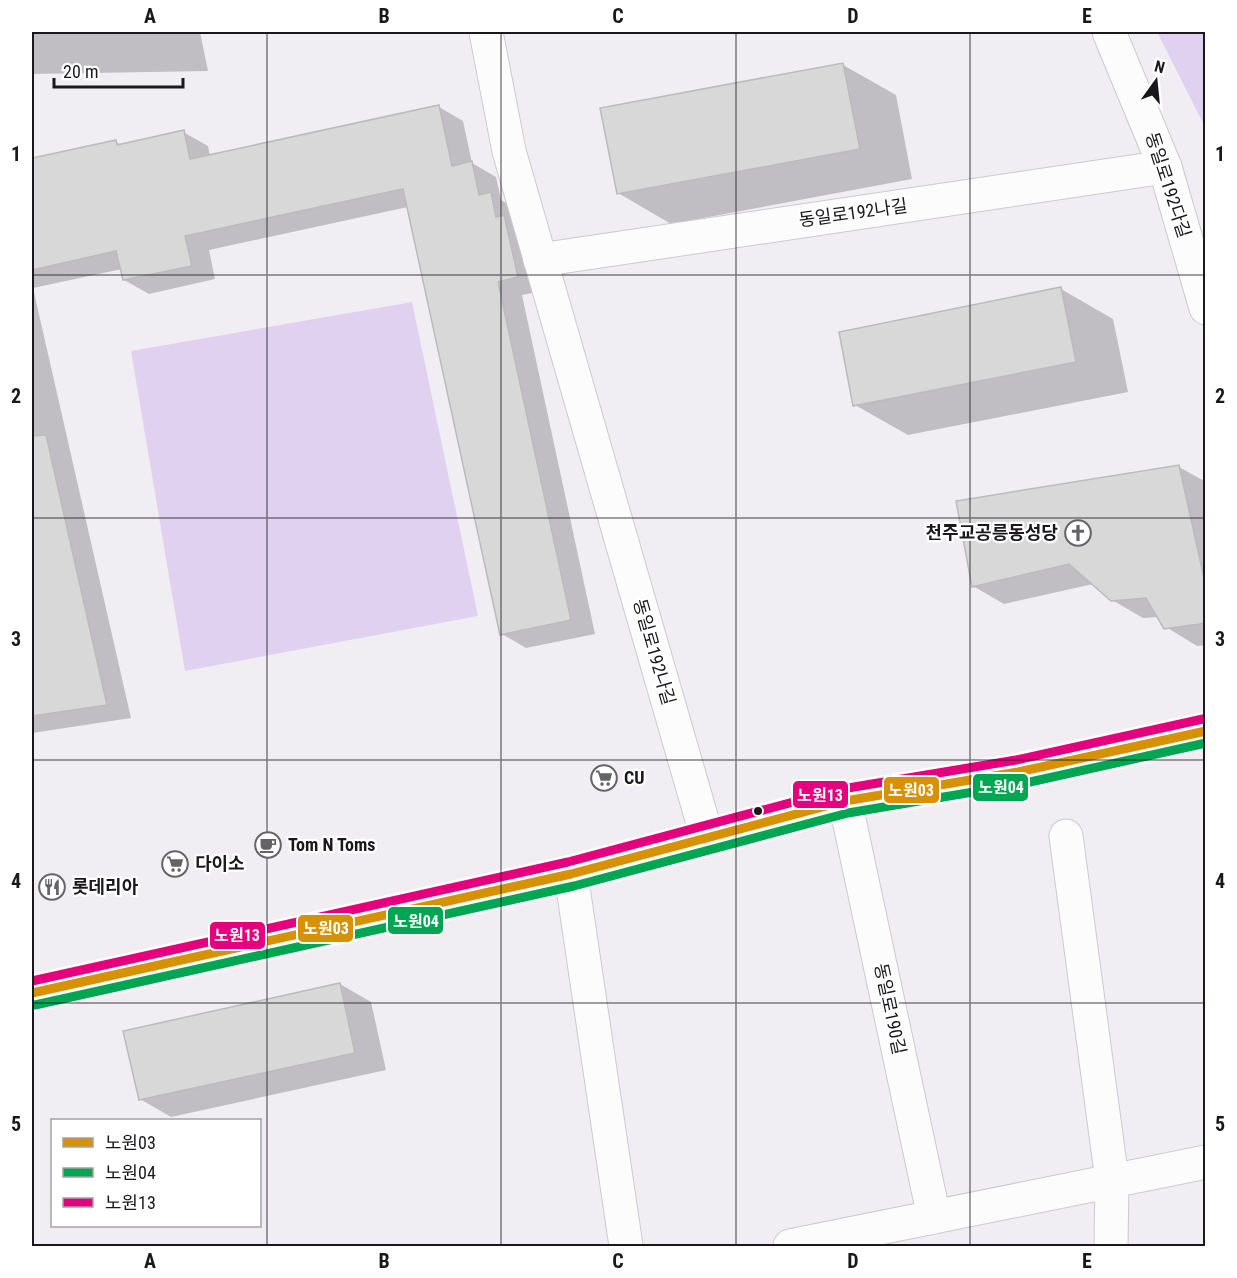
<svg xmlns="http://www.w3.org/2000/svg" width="1237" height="1278" viewBox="0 0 1237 1278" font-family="'Roboto Condensed','Noto Sans KR',sans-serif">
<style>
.green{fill:#e1d1f1}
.shadow{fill:#0003}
.building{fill:#d8d8d8;stroke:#bbb;stroke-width:1.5}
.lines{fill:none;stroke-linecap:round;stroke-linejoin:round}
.street-casing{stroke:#cbcacd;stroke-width:35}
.secondary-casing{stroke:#cbcacd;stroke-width:35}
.street{stroke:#fdfcfd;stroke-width:33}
.secondary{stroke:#fdfcfd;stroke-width:33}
.bus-1-casing{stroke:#fff;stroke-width:14}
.bus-2-casing{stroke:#fff;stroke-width:14}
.bus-3-casing{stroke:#fff;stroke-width:14}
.bus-1{stroke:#d69104;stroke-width:9}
.bus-2{stroke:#00a651;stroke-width:9}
.bus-3{stroke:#e5007d;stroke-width:9}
.grid{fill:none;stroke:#1a181c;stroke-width:1.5;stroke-opacity:0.55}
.bus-dot{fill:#1a181c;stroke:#fff;stroke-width:2}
.labels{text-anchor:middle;stroke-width:4.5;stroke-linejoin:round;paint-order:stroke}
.street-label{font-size:18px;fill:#1a181c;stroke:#fff}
.poi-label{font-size:18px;font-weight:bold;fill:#1a181c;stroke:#fff;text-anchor:start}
.line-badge{stroke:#fff;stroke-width:2}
.badge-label{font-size:16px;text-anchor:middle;font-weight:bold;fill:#fff}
.neatline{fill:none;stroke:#1a181c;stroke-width:2}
.grid-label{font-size:20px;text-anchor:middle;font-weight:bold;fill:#1a181c}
</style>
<rect width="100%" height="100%" fill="#f0eef3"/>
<g class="green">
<path d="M1157,32h48v95z"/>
<path d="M412,302l66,314 -293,55 -54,-320z"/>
</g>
<g class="shadow">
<path d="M32,32h168l8,39 -176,3z"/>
<path d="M843,65l53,30 16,84 -241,45 -53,-31z"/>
<path d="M439,107l24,14 9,42 24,14 5,23 14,8 27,83 -20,4 73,339 -69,14 -24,-14 -94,-427 -199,43 6,29 -66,15 -25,-14 -2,-11 -89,19 98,430 -99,15v-573l83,-18 7,3 61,-13 25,14 2,10z"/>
<path d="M1061,289l52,30 15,73 -220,43 -53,-30z"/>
<path d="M1179,467l27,15v163l-9,1 -31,-19 -7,-10 -16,1 -31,-18 -19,-16 -89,20 -31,-18z"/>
<path d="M340,984l31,18 15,68 -215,47 -31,-18z"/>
</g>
<g class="building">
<path d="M843,63l17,86 -243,45 -17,-86z"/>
<path d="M439,105l13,61 20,-5 7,34 12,-3 5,25 8,-2 14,62 -20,5 73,338 -71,15 -97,-446 -218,47 7,30 -69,14 -7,-29 -84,19v-112l84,-18 1,5 67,-15 6,29z"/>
<path d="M1061,287l15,75 -223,44 -14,-74z"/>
<path d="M46,435l61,270 -75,11v-280z"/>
<path d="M1179,465l27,122v36l-42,6 -18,-31 -35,3 -42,-37 -97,23 -16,-86z"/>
<path d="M340,983l15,70 -216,47 -16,-69z"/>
</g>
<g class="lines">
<g class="street-casing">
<g id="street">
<path d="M486,32l23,119 198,686"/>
<path d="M1109,32l56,135 41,141"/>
<path d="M540,260l625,-93"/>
<path d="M845,801l89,416"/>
<path d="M1066,836l46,344 -1,66"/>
<path d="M571,874l55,372"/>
<path d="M790,1246l416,-84"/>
</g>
</g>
<g class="secondary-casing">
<path id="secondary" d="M32,993l539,-119 274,-73 173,-29 188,-41"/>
</g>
<use href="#street" class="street"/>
<use href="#secondary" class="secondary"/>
<g class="bus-1-casing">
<path id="bus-1" d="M32,993l539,-119 274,-73 173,-29 188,-41"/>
</g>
<g class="bus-2-casing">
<path id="bus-2" d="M35,1005l539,-119 274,-73 173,-29 185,-41"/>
</g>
<g class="bus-3-casing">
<path id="bus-3" d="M32,981l536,-119 274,-73 174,-29 187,-41"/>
</g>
<use href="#bus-1" class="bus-1"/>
<use href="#bus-2" class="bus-2"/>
<use href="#bus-3" class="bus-3"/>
</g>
<path class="grid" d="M267,32v1214M501,32v1214M736,32v1214M970,32v1214M32,275h1174M32,518h1174M32,760h1174M32,1003h1174"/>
<defs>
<g id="church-ring" transform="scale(1.35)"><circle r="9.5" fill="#fff" stroke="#656367" stroke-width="1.5"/><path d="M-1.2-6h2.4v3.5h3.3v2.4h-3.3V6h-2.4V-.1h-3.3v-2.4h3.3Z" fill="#656367"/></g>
<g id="supermarket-ring" transform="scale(1.35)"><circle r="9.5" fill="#fff" stroke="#656367" stroke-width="1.5"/><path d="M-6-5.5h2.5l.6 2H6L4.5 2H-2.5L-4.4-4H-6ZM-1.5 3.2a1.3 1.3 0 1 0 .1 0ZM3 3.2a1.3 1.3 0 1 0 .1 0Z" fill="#656367"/></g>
<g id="cafe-ring" transform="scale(1.35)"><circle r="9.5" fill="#fff" stroke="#656367" stroke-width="1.5"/><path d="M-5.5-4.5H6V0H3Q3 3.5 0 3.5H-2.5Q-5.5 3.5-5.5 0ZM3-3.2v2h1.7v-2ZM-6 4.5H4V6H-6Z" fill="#656367"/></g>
<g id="restaurant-ring" transform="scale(1.35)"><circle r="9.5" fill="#fff" stroke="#656367" stroke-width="1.5"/><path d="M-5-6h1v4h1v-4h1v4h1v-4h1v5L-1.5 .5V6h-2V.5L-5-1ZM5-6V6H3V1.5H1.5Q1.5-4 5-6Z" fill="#656367"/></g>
</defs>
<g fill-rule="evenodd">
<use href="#church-ring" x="1078" y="533"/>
<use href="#supermarket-ring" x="604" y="778"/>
<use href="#cafe-ring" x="268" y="845"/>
<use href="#supermarket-ring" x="175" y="864"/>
<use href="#restaurant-ring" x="52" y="887"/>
</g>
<circle class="bus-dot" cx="758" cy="811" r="5"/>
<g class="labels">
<g class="street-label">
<text transform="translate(1168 185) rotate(72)" y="6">동일로192다길</text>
<text transform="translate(853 213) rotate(-8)" y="6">동일로192나길</text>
<text transform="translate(654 652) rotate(74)" y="6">동일로192나길</text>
<text transform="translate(890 1009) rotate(78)" y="6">동일로190길</text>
</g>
<g class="poi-label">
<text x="1058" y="539" text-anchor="end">천주교공릉동성당</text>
<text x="624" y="784">CU</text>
<text x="288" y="851">Tom N Toms</text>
<text x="195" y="870">다이소</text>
<text x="72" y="893">롯데리아</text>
</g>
</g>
<g class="line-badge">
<rect x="972" y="773" width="57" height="29" rx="6" fill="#00a651"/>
<rect x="883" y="776" width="57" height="28" rx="6" fill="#d69104"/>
<rect x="792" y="780" width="57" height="29" rx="6" fill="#e5007d"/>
<rect x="387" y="906" width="57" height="29" rx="6" fill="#00a651"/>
<rect x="297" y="914" width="57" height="29" rx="6" fill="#d69104"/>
<rect x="209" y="921" width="57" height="29" rx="6" fill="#e5007d"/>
</g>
<g class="badge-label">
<text x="1001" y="793">노원04</text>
<text x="911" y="796">노원03</text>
<text x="820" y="801">노원13</text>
<text x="416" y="927">노원04</text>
<text x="326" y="934">노원03</text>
<text x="237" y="941">노원13</text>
</g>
<rect width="1237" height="1278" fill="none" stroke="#ffffff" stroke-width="66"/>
<rect x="51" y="1119" width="210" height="108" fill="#ffffff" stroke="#a3a3a4" stroke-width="1.5"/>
<rect x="63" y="1138" width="30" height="9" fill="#d69104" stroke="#a3a3a4" stroke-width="1.5"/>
<text x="105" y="1149" font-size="18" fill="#1a181c">노원03</text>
<rect x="63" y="1168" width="30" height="9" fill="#00a651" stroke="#a3a3a4" stroke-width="1.5"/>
<text x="105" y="1179" font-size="18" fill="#1a181c">노원04</text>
<rect x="63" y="1198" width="30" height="9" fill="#e5007d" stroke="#a3a3a4" stroke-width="1.5"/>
<text x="105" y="1209" font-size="18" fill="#1a181c">노원13</text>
<g transform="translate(1156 81) rotate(15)" stroke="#ffffff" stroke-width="4.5" paint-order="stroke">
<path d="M0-4.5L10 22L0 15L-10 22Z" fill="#1a181c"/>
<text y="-9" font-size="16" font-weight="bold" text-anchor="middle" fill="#1a181c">N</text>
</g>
<path d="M54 78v9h129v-9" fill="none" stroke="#1a181c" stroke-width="3"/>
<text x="63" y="78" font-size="18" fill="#1a181c" stroke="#ffffff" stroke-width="4.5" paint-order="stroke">20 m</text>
<rect x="33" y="33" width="1171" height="1212" class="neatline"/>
<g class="grid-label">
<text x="150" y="23">A</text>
<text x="384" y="23">B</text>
<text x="618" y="23">C</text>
<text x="853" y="23">D</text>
<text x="1087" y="23">E</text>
<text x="16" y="161">1</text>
<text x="1220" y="161">1</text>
<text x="16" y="403">2</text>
<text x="1220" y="403">2</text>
<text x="16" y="646">3</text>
<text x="1220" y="646">3</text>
<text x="16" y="888">4</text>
<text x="1220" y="888">4</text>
<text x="16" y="1131">5</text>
<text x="1220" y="1131">5</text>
<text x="150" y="1268">A</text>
<text x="384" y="1268">B</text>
<text x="618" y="1268">C</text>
<text x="853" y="1268">D</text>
<text x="1087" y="1268">E</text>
</g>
</svg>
